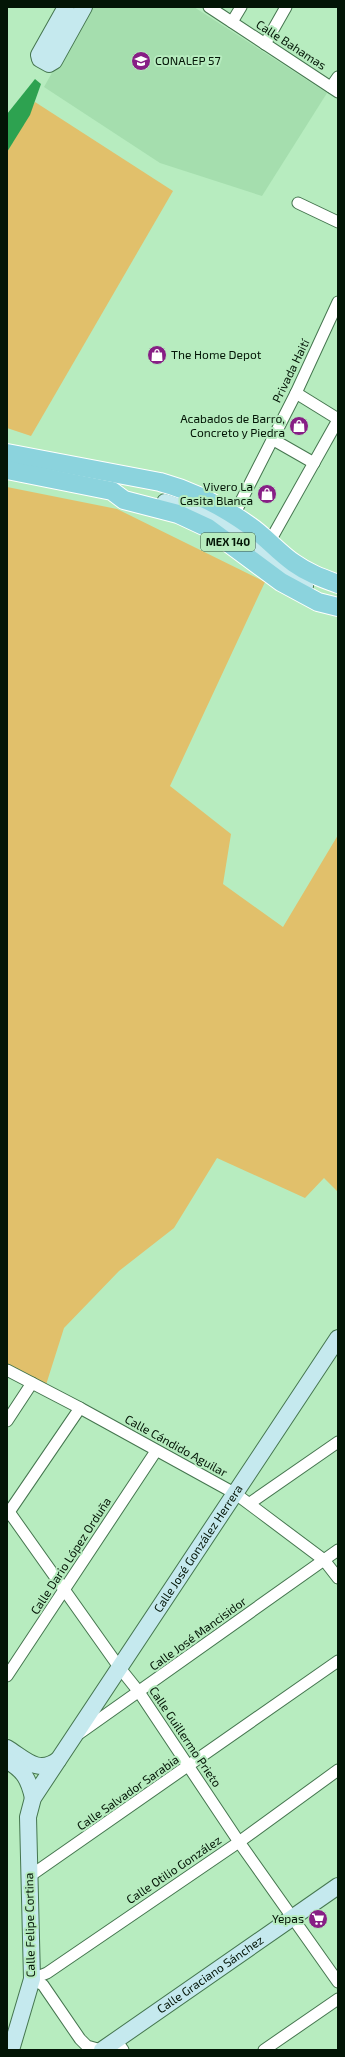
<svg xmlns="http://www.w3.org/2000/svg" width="345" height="2057" viewBox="0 0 345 2057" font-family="'Exo 2',sans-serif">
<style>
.built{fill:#a5deae}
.green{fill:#e1c06b}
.water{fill:#2da250}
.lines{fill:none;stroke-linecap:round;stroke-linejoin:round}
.street-casing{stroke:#45764f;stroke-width:13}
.secondary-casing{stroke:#45764f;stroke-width:18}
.primary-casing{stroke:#fff;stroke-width:20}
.street{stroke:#fff;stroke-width:11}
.secondary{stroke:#c5e9ee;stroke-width:16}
.primary{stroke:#8bd3dd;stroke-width:18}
.labels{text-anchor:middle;stroke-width:4;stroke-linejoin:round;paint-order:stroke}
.shield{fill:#b7ecbf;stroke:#39563e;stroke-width:1}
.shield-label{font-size:11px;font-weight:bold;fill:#031506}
.street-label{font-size:12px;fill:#031506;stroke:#b7ecbf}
.poi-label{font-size:12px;fill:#031506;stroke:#b7ecbf;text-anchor:end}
</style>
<rect width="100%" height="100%" fill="#b7ecbf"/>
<path class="built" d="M89,7h105l133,86 -65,103 -102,-33 -116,-76z"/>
<g class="green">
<path d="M35,102l138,89 -142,245 -24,-8v-276z"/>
<path d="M7,487l110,22 148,73 -95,204 61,48 -8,50 60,43 55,-92v357l-14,-14 -19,20 -88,-40 -43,70 -55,43 -55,57 -19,60 -38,-19z"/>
</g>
<path class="water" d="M35,79l6,5 -11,31 -23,37v-38z"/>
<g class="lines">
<g class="street-casing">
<g id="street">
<path d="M209,7l129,85"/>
<path d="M232,22l9,-15"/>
<path d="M265,44l21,-37"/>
<path d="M331,87l7,-10"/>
<path d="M298,203l40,19"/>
<path d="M296,393l42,26"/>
<path d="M272,439l42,24"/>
<path d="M234,515l62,-122 42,-91"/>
<path d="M270,541l68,-121"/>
<path d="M7,1370l73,38 156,86 88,66 14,18"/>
<path d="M7,1421l25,-38"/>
<path d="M250,1503l88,-61"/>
<path d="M7,1509l112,158 20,25 100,150 99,140"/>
<path d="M7,1515l73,-107"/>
<path d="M7,1676l149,-225"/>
<path d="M80,1733l258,-183"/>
<path d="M30,1876l308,-215"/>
<path d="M32,1979l15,-6 192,-131 99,-72"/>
<path d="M32,1979l11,6 37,54 7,7 14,4"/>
<path d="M116,2040l7,10"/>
<path d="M264,2050l74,-51"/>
</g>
</g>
<g class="secondary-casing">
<g id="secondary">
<path d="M66,7l-27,48 1,4 9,5 5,-3 30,-54"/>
<path d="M165,502l39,13 20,12 81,59"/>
<path d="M7,1748c18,11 31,27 51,12"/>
<path d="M7,1761c17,9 22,19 26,37"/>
<path id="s1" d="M11,2050l21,-71 -4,-162 5,-19 305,-460"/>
<path id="s2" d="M102,2050l236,-164"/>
</g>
</g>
<g class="primary-casing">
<g id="primary">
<path d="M7,453l153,29c33,9 62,24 90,44 16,11 28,26 44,37 14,10 28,15 44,21"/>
<path d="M7,470l105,21 12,9 54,14 30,14 73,54 37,20 20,5"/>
</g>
</g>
<use href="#street" class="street"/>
<use href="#secondary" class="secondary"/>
<use href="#primary" class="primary"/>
</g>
<defs>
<g id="school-disc" transform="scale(1)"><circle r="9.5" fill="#871e85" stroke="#b7ecbf"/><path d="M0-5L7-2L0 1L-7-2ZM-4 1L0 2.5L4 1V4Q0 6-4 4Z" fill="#fff"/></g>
<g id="shop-disc" transform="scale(1)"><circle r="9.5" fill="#871e85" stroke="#b7ecbf"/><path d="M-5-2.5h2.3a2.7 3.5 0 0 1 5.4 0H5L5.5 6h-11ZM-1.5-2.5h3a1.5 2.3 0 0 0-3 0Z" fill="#fff"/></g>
<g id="supermarket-disc" transform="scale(1)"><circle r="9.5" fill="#871e85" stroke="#b7ecbf"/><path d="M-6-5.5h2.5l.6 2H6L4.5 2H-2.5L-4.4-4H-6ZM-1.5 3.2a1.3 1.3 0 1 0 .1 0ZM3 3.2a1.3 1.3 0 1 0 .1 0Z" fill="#fff"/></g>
</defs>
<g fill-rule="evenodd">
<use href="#school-disc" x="141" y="61"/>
<use href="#shop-disc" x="157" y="355"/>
<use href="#shop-disc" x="299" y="426"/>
<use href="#shop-disc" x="267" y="494"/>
<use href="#supermarket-disc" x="318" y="1919"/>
</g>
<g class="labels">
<rect class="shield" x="201" y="533" width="54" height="18" rx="3"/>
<g class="shield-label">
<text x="228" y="546">MEX 140</text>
</g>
<g class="street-label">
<text transform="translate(291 45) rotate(33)" y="4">Calle Bahamas</text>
<text transform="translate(291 371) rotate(-64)" y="4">Privada Haití</text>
<text transform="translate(176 1446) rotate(29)" y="4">Calle Cándido Aguilar</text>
<text dy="4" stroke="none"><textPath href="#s1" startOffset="555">Calle José González Herrera</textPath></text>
<text transform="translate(71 1556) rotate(-57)" y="4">Calle Dario López Orduña</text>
<text transform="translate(198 1634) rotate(-36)" y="4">Calle José Mancisidor</text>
<text transform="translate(185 1737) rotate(56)" y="4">Calle Guillermo Prieto</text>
<text transform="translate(128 1793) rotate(-35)" y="4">Calle Salvador Sarabia</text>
<text transform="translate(174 1870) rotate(-34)" y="4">Calle Otilio González</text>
<text transform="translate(30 1925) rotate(-91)" y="4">Calle Felipe Cortina</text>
<text dy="4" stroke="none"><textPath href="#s2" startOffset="132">Calle Graciano Sánchez</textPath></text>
</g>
<g class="poi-label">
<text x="155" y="65" text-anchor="start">CONALEP 57</text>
<text x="171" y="359" text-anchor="start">The Home Depot</text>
<text x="285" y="423">Acabados de Barro,<tspan x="285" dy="14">Concreto y Piedra</tspan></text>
<text x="253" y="491">Vivero La<tspan x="253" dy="14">Casita Blanca</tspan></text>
<text x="304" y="1923">Yepas</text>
</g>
</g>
<rect width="345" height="2057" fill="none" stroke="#031506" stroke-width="16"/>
</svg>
